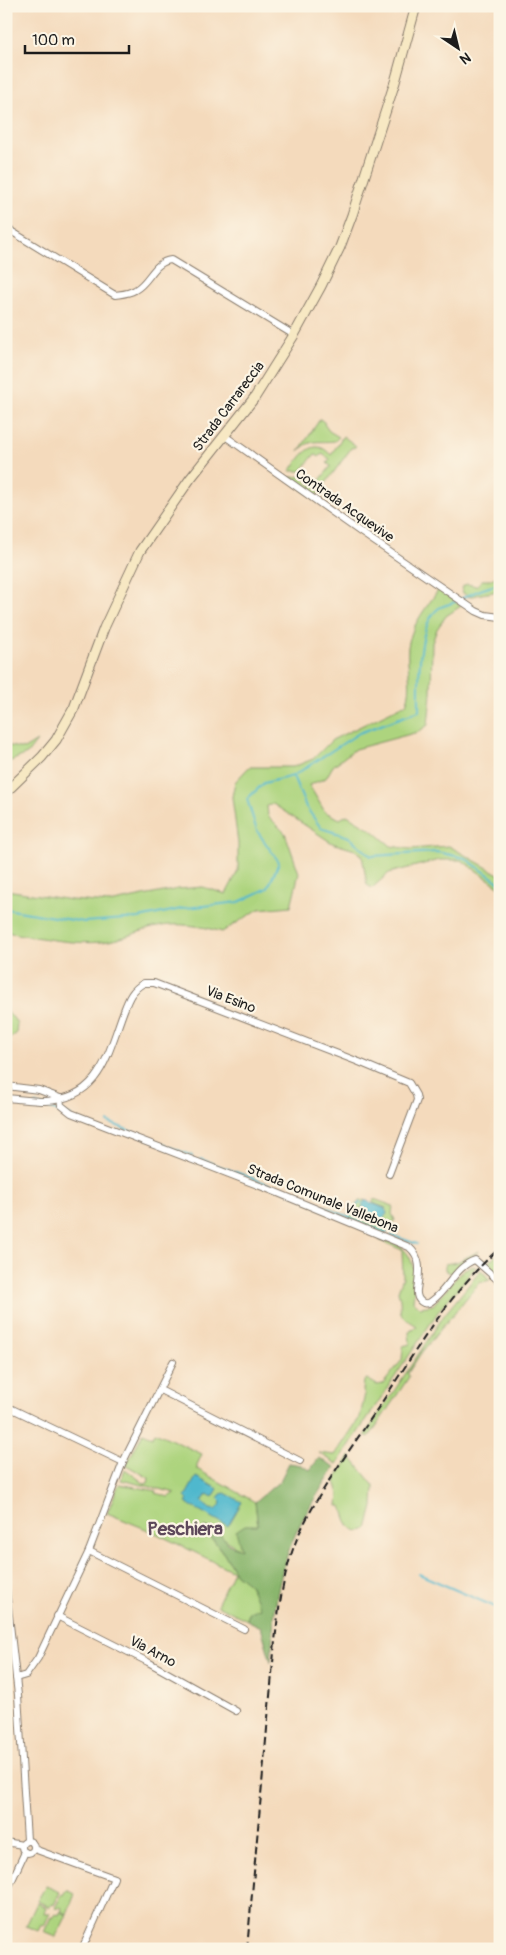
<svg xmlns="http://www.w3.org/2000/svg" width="506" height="1955" viewBox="0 0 506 1955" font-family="Pangolin,sans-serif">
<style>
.green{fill:#add47e;stroke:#64784d}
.forest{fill:#8ab66d;stroke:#536944}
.water{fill:#50b8cd;stroke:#366a74}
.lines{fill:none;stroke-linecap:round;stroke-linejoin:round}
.stream{stroke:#50b8cd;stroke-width:2}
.minor-casing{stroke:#887b6c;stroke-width:8}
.secondary-casing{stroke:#887b6c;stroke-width:11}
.minor{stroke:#fff;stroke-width:6}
.secondary{stroke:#f7e8c3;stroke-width:9}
.rail{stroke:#1c1c1c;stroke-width:2;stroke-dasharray:8 4;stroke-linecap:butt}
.labels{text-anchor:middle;stroke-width:4.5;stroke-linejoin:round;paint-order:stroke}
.street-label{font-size:14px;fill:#1c1c1c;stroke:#fcf5e5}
.district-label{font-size:19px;font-weight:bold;fill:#5e495b;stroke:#fcf5e5}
</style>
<rect width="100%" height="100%" fill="#fcf5e5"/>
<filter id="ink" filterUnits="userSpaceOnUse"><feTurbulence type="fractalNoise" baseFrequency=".02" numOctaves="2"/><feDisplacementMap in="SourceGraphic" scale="10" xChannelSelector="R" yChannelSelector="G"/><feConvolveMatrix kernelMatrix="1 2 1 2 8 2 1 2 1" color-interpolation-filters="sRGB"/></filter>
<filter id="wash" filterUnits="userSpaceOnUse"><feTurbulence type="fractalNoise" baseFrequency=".0096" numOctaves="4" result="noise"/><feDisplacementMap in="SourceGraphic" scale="20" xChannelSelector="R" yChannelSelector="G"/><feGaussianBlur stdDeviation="1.12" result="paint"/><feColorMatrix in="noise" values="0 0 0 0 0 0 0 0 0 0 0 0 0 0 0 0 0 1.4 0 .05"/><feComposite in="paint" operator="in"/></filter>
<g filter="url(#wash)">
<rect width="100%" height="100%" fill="#f4dabc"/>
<g class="green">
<path d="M320,419l5,4 -1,1 5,7 10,6 -4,4c-15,2 -25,-3 -36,10z"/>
<path d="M343,436l13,10 -2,2 -2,-1 -37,51 -28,-20 14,-2 9,9 7,-1 14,-18 -4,-3 3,-4 -8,-5 -3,3 -4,-3 -14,17h-11c11,-14 23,-36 41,-16z"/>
<path d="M500,574v16c-11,4 -20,3 -31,7l-6,-4 -2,-5 6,-4 9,2 6,-6h8z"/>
<path d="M439,589l22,17 -15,10 -9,13 -5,14 -1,51 -3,31 -10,7 -63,17 -22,17 -7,12 -17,7 16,27 15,7 7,-4 25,15 19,16 19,3 39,-3 51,29v12l-39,-27h-22l-50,13 -17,15 -5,-3 -5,-30 -7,-5 -23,-7 -59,-39 -6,2 1,10 17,17 14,40 -8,33 -32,3 -37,23c-19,-6 -45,-10 -65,-5 -19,4 -36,13 -55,15 -29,3 -67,-5 -96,-10v-42l65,10 38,3 69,-14 25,-2 23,7 12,-23v-28l-6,-46 3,-15 14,-15h44l20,-8 19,-19 74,-36c8,-18 0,-38 2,-57 3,-22 19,-40 31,-58z"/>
<path d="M37,741l-10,13 -21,9v-18l18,4z"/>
<path d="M6,1009l11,14 -1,11 -10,7z"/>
<path d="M374,1199l19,7 -1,8 3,6 -10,14 -38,-17 12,-16 6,-1 -6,17 27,-9 -13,-5z"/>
<path d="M379,1240c36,2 38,32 34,61l7,6 13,-2 30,-35 8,-4 5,1 -36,42 -103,155 -18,-11 16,2 25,-38 5,-23 -2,-3 1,-10 3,-2 10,6 6,-1 19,-24 1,-14 7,-2 -1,-12 8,-6c-26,-16 -12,-12 -19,-35l5,-14 -1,-27z"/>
<path d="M479,1251l-27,23 -7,-4v-6l12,-2z"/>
<path d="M500,1252v26l-14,-13z"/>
<path d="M481,1270l9,10 -11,3 -58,70 -13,20 1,4 -40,60 -4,-2 80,-121z"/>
<path d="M155,1432l47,22 -5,11v4l58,33 3,23 -17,24c-14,-6 -21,-17 -37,-21l23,30 9,16 13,9 11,25 -10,4 -3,8 -30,-15 16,-34 -80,-39 -46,-19 12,-29 38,7 -1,2 12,4 8,-4 -55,-13 4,-11 20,15 3,-1 1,-5 -23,-13 17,-32 9,4z"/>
<path d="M350,1456l24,30 -1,21 -6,22c-18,7 -20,-8 -25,-23h-4l1,-12 -4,-13z"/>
<path d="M46,1886l14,6 -6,13 -2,-1 -2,3 -13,-6z"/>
<path d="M67,1890l8,4 -8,20 -6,-3 1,-3 -2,-1 -2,2 -3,-1 7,-14 2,1z"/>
<path d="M37,1903l9,4 -2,6h6l-6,13 -3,-1 -3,6 -12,-5z"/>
<path d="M60,1912l7,3 -11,22 -12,-5 7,-15 2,1 3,-4 3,1z"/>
</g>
<path class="forest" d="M319,1458l16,9c-19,29 -39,59 -49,92 -11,33 -13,68 -15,103l-10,-35 -14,-7 2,-8 11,-4 -11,-24 -13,-10 -9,-16 -23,-31 16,7 10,11 11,4 -5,-18 9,-6h13l-3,-23 25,-21 9,-18 12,2 9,5z"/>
<g class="water">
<path d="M365,1200l21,9 1,5 -11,10 -17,-7z"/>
<path d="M196,1477l22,12 -5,8 -6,-3 -5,8 8,7 6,1 4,-4 1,-5 -3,-3 3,-4 4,-1 17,9 -14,24 -42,-23 2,-3 -3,-3z"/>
</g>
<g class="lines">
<g class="stream">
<path d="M293,776l66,-43 60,-22c0,-26 -3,-86 20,-103 5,-3 13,-4 18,-7 17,-9 24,-12 43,-17"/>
<path d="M6,909l78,13 55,-4 47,-10 53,-6 29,-14 11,-26 -22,-31 -10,-32 17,-16 29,-7 13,31 15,21 28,9 22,19 66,-4 28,6 35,25"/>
<path d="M35,1104l36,12"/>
<path d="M108,1122l84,34"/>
<path d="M200,1159l90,33 97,41"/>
<path d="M349,1216l10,-13 6,1"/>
<path d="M379,1218l18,10"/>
<path d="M391,1235l26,9"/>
<path d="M419,1574l81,35"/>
</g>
</g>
</g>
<g filter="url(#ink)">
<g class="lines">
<g class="minor-casing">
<g id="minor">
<path d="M6,228l109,67c7,-1 13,-1 20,-5 15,-8 18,-28 36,-30l123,75"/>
<path d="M225,436l134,95 117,80 9,4 15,2"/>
<path d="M6,1086l33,4 21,8"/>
<path d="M6,1098c13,1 26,3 39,3 55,-2 62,-45 78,-88 5,-13 8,-23 21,-30h10l205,79 50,21 7,12 1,5 -28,74"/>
<path d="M60,1098l1,7 10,8 202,78 136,56c14,12 10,27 8,43 -1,10 7,18 16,10 15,-11 23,-34 42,-40l25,22"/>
<path d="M160,1390l140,71"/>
<path d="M6,1406l117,56"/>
<path d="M89,1551l155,78"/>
<path d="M6,1589l12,106 9,145"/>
<path d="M57,1616l91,46 88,49"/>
<path d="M16,1678l10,-3 12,-17 51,-107 34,-89 50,-100"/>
<circle cx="28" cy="1847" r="6"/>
<path d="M6,1842l16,3"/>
<path d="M34,1849l80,29 -32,71"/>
<path d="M6,1893l19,-41"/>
</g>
</g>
<g class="secondary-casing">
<path id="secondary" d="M6,792l36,-35 14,-17 18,-32 30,-80 36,-77 50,-72 65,-82 39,-62 27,-49 19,-39 12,-32 43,-133 21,-76"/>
</g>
<use href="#minor" class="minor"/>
<use href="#secondary" class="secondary"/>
<path class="rail" d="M247,1949l28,-308c4,-36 9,-73 24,-107 21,-45 52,-85 79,-126 37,-55 71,-116 122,-160"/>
</g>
</g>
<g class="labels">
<g class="street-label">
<text transform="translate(228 406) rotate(-53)" y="5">Strada Carrareccia</text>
<text transform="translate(345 505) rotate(35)" y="5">Contrada Acquevive</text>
<text transform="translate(231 999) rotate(21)" y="5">Via Esino</text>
<text transform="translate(323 1198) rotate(22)" y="5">Strada Comunale Vallebona</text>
<text transform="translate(153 1651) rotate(28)" y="5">Via Arno</text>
</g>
<g class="district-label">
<text x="185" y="1535">Peschiera</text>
</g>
</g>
<rect width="506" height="1955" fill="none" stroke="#fcf5e5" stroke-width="25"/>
<g transform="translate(458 48) rotate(145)" stroke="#fcf5e5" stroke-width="4" paint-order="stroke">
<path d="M0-4L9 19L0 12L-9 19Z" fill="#1c1c1c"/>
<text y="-8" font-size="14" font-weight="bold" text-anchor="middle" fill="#1c1c1c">N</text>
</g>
<path d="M25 45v8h104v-8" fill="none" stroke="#1c1c1c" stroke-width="2.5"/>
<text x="32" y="45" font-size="15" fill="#1c1c1c" stroke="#fcf5e5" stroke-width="4" paint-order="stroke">100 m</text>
</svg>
